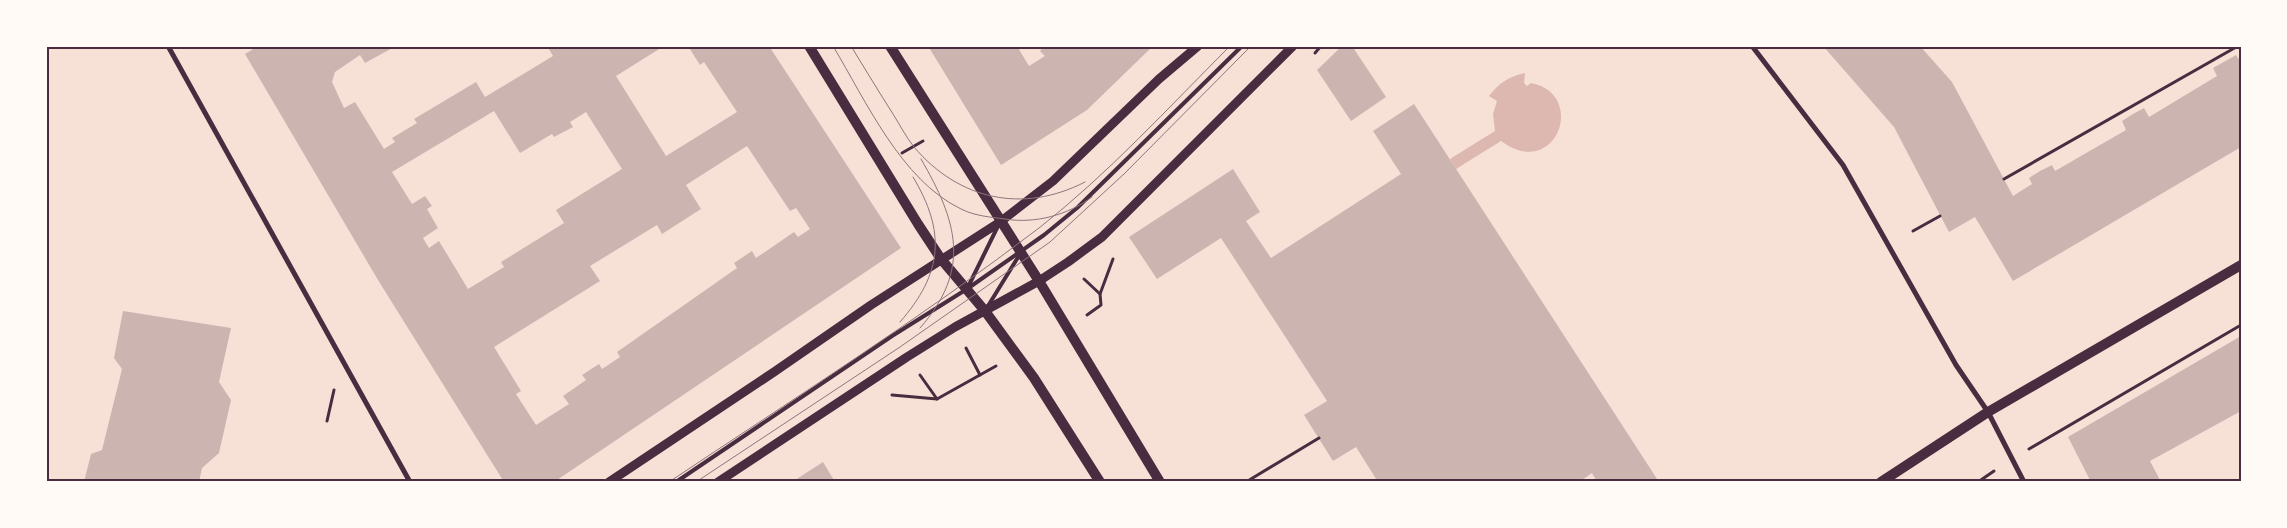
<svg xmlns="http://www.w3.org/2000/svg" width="2287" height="528" viewBox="0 0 2287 528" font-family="'Varela Round',sans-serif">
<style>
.water{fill:#dcb8b0}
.building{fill:#ccb4b1;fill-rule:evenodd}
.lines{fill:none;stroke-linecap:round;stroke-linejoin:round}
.path{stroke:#4a2c40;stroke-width:3}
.service{stroke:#4a2c40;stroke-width:4}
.minor{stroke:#4a2c40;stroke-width:5}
.tertiary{stroke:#4a2c40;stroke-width:9}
.secondary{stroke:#4a2c40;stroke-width:10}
.tram{stroke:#8f747c;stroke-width:1}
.neatline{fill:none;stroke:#4a2c40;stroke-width:2}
</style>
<rect width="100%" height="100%" fill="#f7e1d7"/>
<path class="water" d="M1525,73l-1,10 3,3 4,-3c57,11 25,99 -30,58l-45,28 -6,-10 45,-28 -2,-17 4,-13 -8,-5c10,-13 19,-19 36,-23z"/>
<g class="building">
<path d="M258,46h138l-31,17 -5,-8 -25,17 -3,10 12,26 11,-6 29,47 11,-7 -3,-4 25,-15 -3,-4 62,-37 9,15 68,-41 -6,-10h117l-48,30 50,80 71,-44 -33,-50 -4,3 -12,-19h81l132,202 -347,234h-50l-126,-202 -133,-226zM494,111l26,42 32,-19 2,3 19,-10 -3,-5 16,-10 36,57 -66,41 8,13 -63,39 3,5 -36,22 -29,-48 -10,7 -6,-10 15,-10 -11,-19 5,-3 -7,-10 -13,8 -20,-32zM747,146l43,65 6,-3 14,21 -12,8 -4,-5 -38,26 -4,-7 -18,12 3,5 -120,84 3,5 -18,12 -3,-5 -17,11 4,5 -23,16 6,8 -33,21 -20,-31 5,-3 -27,-44 106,-66 -10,-15 67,-41 5,9 39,-25 -15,-24z"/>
<path d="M928,46h89l12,20 16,-10 -5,-5 4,-5h109l-66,64 -86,55z"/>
<path d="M1342,46h10l34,51 -35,24 -34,-51z"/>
<path d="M1823,46h97l32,36 61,114 19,-12 -3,-6 11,-7 12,-6 3,6 71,-41 -4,-9 11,-7 11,-6 5,9 68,-41 -4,-8 23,-13 5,7v85l-228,134 -38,-64 -26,15 -55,-105z"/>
<path d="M1414,104l245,378h-62l-5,-9 -13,9h-201l-22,-35 -23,14 -29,-46 23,-14 -106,-163 -64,41 -28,-42 104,-68 27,43 -14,9 25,37 130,-84 -28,-43z"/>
<path d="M123,311l108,17 -12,54 12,18 -12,53 -17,15 -3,14h-115l7,-28 11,-4 20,-81 -8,-11z"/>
<path d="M2241,336v75l-91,50 11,21h-70l-23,-45z"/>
<path d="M823,462l12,20h-43z"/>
</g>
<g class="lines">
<g class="path">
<path d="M1315,53l6,-7"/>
<path d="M902,153l21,-12"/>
<path d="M2004,179l234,-133"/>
<path d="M1913,231l27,-15"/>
<path d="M1084,279l16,15"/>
<path d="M1087,315l14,-10 -1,-11 13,-35"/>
<path d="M966,348l14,27"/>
<path d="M920,375l17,24"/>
<path d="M892,395l45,4 59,-33"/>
<path d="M327,421l7,-31"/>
<path d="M2029,449l212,-124"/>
<path d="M1246,482l73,-44"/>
<path d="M1978,482l16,-11"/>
</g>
<g class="service">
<path d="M968,287l30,-61"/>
<path d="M988,306l32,-52"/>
<path d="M676,482l216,-146 75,-47 77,-54 33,-27 165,-162"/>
</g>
<g class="minor">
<path d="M168,46l242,436"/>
<path d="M1752,46l91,119 113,200 32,47 36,70"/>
</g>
<g class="tertiary">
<path d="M609,482l165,-110 97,-67 129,-83 53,-41 106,-102 39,-33"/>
<path d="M718,482l189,-125 48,-30 84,-46 29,-19 34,-25 191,-191"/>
</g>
<g class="secondary">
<path d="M809,46l109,178 23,35 44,52 49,67 66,104"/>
<path d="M890,46l149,235 121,201"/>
<path d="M1881,482l107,-70 253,-147"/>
</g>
<g class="tram">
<path d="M833,46c33,55 68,134 128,163 14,7 29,8 44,10 30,5 63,-4 87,-22"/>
<path d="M851,46c14,23 28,46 42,68 7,11 13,23 21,33 45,53 109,67 171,35"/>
<path d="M900,322c43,-49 46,-90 13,-145"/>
<path d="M920,328c52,-59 37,-107 1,-169"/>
<path d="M669,482c124,-83 251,-163 370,-254 69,-54 129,-120 191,-182"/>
<path d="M696,482l204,-135 150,-105 74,-68 127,-128"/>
</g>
</g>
<rect width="2287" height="528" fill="none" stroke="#fffaf5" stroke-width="95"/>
<rect x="48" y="48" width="2192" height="432" class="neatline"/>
</svg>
